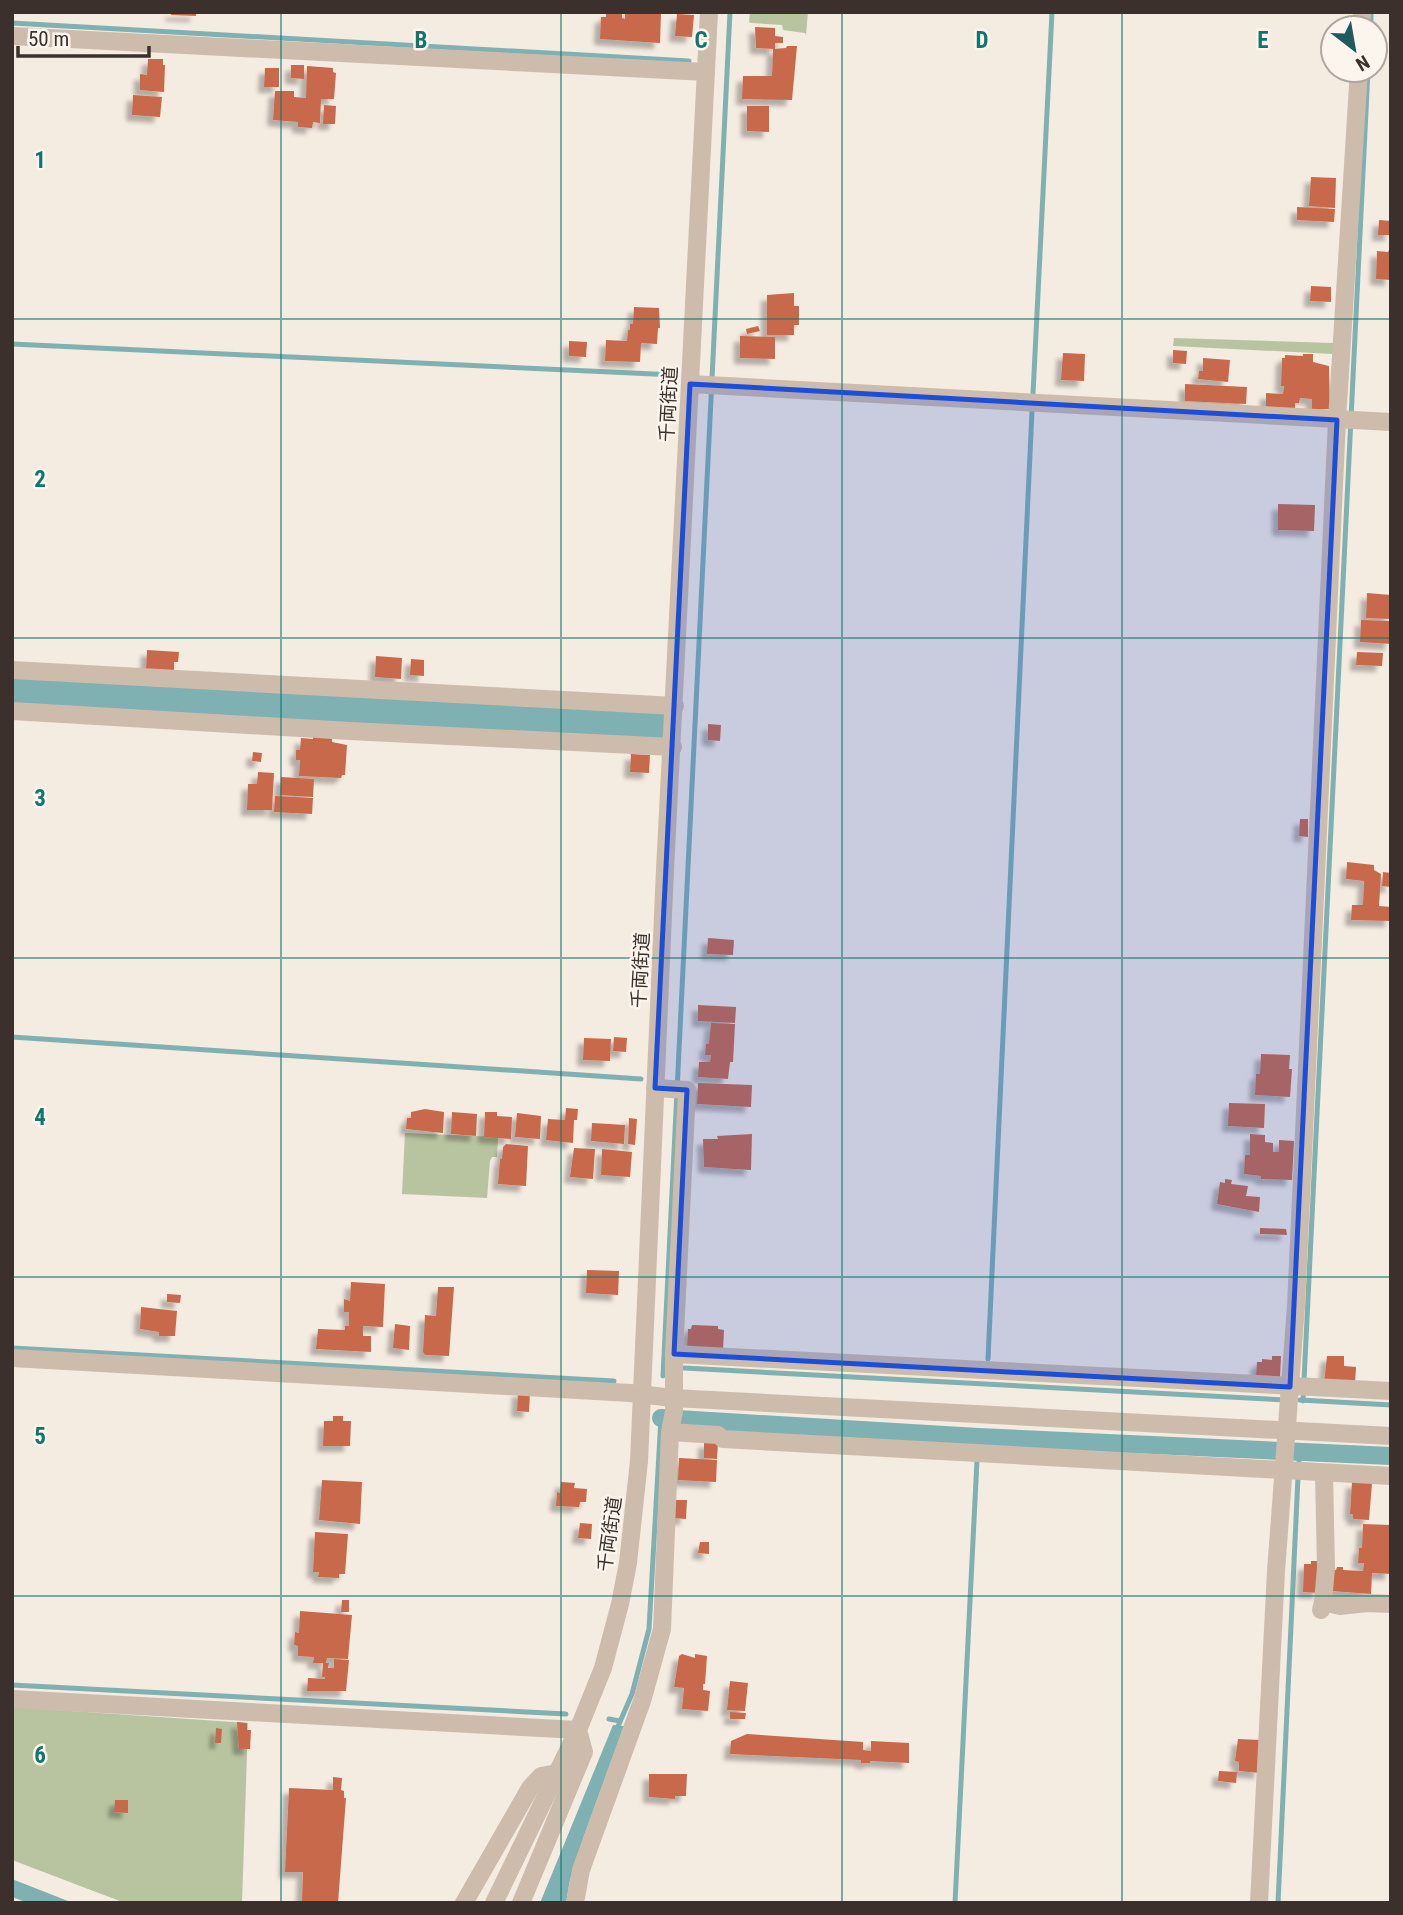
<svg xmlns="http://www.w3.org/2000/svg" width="1403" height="1915" viewBox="0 0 1403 1915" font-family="'Roboto Condensed','Noto Sans JP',sans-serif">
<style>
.green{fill:#b8c4a0}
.water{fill:#7fb0b2}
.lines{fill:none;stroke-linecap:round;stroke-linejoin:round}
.stream{stroke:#7fb0b2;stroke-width:5}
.canal{stroke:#7fb0b2;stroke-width:18}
.river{stroke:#7fb0b2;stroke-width:32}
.building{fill:#c8694b;filter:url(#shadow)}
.minor{stroke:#cdbbac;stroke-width:18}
.marked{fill:#1d4ed8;fill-opacity:0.2;stroke:#1d4ed8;stroke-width:5;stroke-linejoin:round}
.grid{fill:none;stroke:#0f766e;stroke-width:2;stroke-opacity:0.55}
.labels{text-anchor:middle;stroke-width:5;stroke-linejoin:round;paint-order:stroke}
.street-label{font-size:19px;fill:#3b302b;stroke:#fbf5ee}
.grid-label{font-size:23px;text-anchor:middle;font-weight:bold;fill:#0f766e;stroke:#fbf5ee;stroke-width:5;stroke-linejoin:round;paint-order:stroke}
</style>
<defs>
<filter id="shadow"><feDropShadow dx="-6" dy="6" stdDeviation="2" flood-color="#0004"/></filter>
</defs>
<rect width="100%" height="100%" fill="#f4ebe1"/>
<g class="green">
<path d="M750,12h58l-2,23 -1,-2 -22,-3 -1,-5 -31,-2 -2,-1z"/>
<path d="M1174,338l159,5v11l-160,-8z"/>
<path d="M405,1133l93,4 -1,20h-5l-2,4 -3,37 -85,-4z"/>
<path d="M12,1707l236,16 -6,180h-117l-113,-43z"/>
</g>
<g class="water">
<path d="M613,1725l11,1 -40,110 -14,44 -4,23h-26z"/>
<path d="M12,1879l61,24h-45l-16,-6z"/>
</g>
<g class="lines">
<g class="stream">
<path d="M12,23l677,38"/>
<path d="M1371,28v-16"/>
<path d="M12,344l663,31"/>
<path d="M1033,394l19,-382"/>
<path d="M12,1037l629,42"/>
<path d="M12,1348l602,33"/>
<path d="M988,1359l44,-948"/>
<path d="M684,1368l602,32"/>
<path d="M663,1376l67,-1364"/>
<path d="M1300,1400l91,5"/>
<path d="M1303,1401l65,-1331"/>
<path d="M978,1443v-6"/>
<path d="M1299,1461v-10"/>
<path d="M12,1685l554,29"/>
<path d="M609,1719l11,2"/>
<path d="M616,1731l16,-37 17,-65 12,-211"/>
<path d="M955,1903l22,-443"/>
<path d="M1278,1903l20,-426"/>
</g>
<path class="canal" d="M661,1418l317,19 413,19"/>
<path class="river" d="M12,690l645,34"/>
</g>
<g class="building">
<path d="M171,12h25v4l-25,-1z"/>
<path d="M625,12l36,1 -1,30 -60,-4 1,-22h5v-4l16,1v4l3,1z"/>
<path d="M677,14l17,1 -2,22 -17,-1z"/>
<path d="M755,27l20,1v8l8,1v6h-8v6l-19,-1z"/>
<path d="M787,46h10l-5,54 -50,-1 1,-23h29l1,-27 13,-1z"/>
<path d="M148,59h15v6h2l-1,27 -24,-2v-16l7,1z"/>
<path d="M291,65h13v14l-13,-1z"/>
<path d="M307,66l26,2v4l3,1 -2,26h-13l-1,24 -7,-1 -1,6 -14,-1v-5l-25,-2 2,-29h19v6l12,1z"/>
<path d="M265,68h14v19h-15z"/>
<path d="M133,95l29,2 -2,20 -28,-2z"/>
<path d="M324,105l12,1 -1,18h-12z"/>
<path d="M747,106h22v26l-22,-1z"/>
<path d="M1311,177l25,1 -1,30 -26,-2z"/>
<path d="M1297,207l38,2 -1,13 -37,-2z"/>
<path d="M1379,220l12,1v14h-13z"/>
<path d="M1391,246v34l-15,-1 1,-28 11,1z"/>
<path d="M1311,286l20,1v15l-21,-1z"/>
<path d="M794,293v13h5v19h-5v10h-27v-40z"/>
<path d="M634,307l25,1 1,20h-2l-1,16 -16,-1 -1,19 -35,-1 1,-21 21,1 1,-11h2v-6h3z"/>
<path d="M758,326l2,5 -13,3 -1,-5z"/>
<path d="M740,336l35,1v22l-35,-1z"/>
<path d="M569,341l18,1 -1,15 -17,-1z"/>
<path d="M1173,350l14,1 -1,13 -13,-1z"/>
<path d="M1063,353l22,1 -1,27 -23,-1z"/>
<path d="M1303,354h10v8l16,4 1,43h-18v-10l-12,-1 -1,5h-4v6l-29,-2v-14l17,1 1,-8h-3l1,-28h3v-3l18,1z"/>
<path d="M1203,358l27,2 -2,22 -30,-3 1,-8h4z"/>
<path d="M1185,384l62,3 -1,17 -61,-3z"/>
<path d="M1278,504l37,1 -1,26 -36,-1z"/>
<path d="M1367,593l24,2v24l-25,-1z"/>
<path d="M1361,620l30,1v23l-31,-2z"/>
<path d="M147,650l32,2 -1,10h-4v10l-28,-2z"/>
<path d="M1357,652l26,1 -1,13 -26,-1z"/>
<path d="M376,656l26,2 -1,21 -26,-2z"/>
<path d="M411,659l13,1v16l-14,-1z"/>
<path d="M708,724l13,1 -1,16 -12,-1z"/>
<path d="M313,736l19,1v5l15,3 -2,30h-3l-1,3 -42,-2 1,-16h-4v-10h4l1,-12 12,1z"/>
<path d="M253,752l9,1 -1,9 -9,-1z"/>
<path d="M631,754l19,1 -1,18 -19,-1z"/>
<path d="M258,772l16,1 -2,37h-25l1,-26h9z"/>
<path d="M281,777l33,2 -1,18 -33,-2z"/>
<path d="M275,796l38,2 -1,16 -38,-2z"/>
<path d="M1300,819h8v18l-9,-1z"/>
<path d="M1347,862l27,3v5l7,4 -2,32 12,1v14l-40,-1 1,-15h11l1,-24 -18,-2z"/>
<path d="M1383,872l8,1v14l-9,-1z"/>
<path d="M708,938l26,2 -1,15 -26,-1z"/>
<path d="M698,1005l38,2 -1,16 -37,-2z"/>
<path d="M711,1023l24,1 -2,38h-3l-2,17 -30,-2 1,-15h11l1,-7h-6l1,-11h3z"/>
<path d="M614,1037l13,1 -1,14 -13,-1z"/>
<path d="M584,1038l27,1 -1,22 -27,-1z"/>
<path d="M1261,1054l29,1 -1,14h3l-2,28 -35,-2 1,-21h4z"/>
<path d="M698,1083l54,2 -1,22 -54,-3z"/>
<path d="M1229,1103l36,1 -1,24 -36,-2z"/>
<path d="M566,1108l12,1 -1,11h-3l-1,23 -27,-3 2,-21 17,1z"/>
<path d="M425,1109l19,3 -1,21 -37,-4 1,-11h4v-6z"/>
<path d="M452,1112l25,2 -1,22 -25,-2z"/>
<path d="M485,1112h12v4l15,1 -1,22 -27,-2z"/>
<path d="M517,1113l24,3 -1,23 -25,-2z"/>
<path d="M629,1118l8,1 -2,26 -7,-1z"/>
<path d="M592,1123l33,2 -1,19 -33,-3z"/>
<path d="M752,1134l-1,36 -47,-3 -1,-28h15l-1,-3z"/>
<path d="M1250,1134l15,1v7l8,1v9h6v-12l15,1 -2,39 -31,-1v-3l-17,-2 1,-19h5z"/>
<path d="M506,1144l22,2 -2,40 -28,-2 2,-25h2l1,-12z"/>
<path d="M574,1148l21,1 -2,30 -23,-2z"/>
<path d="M602,1149l30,3 -2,25 -29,-2z"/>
<path d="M1225,1179l7,1 -1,4 17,2 -2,10 14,1 -1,15 -42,-8 3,-22 5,1z"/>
<path d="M1260,1228l26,1 1,6 -27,-1z"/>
<path d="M587,1270l32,1 -1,24 -32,-2z"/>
<path d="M351,1282l34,2 -2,43 -20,-1v10h8v16l-55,-3 2,-20 27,1v-4h4v-14h-5v-13l6,2z"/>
<path d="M438,1287h16l-5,69 -24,-1 -2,-3 2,-37 11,1z"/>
<path d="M167,1294l14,1 -1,8 -13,-1z"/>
<path d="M141,1307l36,4 -2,25h-16v-4l-19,-3z"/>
<path d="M395,1324l15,2 -1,24 -16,-2z"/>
<path d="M692,1325l26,1v3l6,1 -1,20 -36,-1 1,-20h3z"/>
<path d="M1272,1356h9l-1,21 -24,-1 1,-14h5v-3l10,1z"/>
<path d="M1327,1356h17v10l12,1 -1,17 -31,-1z"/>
<path d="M518,1391l12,1 -1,20 -12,-1z"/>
<path d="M333,1416h10v5h8l-1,25h-27l1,-25h9z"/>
<path d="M704,1442l14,1 -1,16 -13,-1z"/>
<path d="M679,1458l38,2 -1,22 -38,-2z"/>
<path d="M322,1480l40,2 -2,42 -41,-4z"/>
<path d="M561,1482l14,1 -1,5 13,1 -1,13h-6l-1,5 -23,-1 1,-14 3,1z"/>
<path d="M1352,1482l20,1 -3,37 -16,-1v-5h-3z"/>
<path d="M675,1500h12l-1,19 -12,-1z"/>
<path d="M580,1523l12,1 -1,15 -13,-1z"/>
<path d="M1363,1524l28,1v49l-19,-1 -1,21 -39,-3 1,-22 3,1 1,-3h6v3l20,1 1,-8h-6l1,-15h3z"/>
<path d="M315,1532l33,2 -3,40h-6v4l-21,-1 1,-5h-6z"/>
<path d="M700,1542h9v12l-11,-1z"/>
<path d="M1311,1561h9l-1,32 -16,-1 1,-28h7z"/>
<path d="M342,1600h7v12h-8z"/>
<path d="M300,1611l52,4 -4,44 -21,-1 -1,5h3l-1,5h6v-9l15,1 -3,31h-39l1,-13 17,1v-2h-3l1,-14h-10l1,-6 -16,-1v-10l-4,-1 1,-13 4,1z"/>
<path d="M682,1654l13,4v-4l12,2 -2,28h-2v6l7,1 -2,20 -26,-2 2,-21 -10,-1 5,-31z"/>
<path d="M730,1681l18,2 -3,28 -18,-1z"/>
<path d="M730,1712l16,1 -1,6h-15z"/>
<path d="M237,1722l10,1v7h4l-1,19h-11z"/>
<path d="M216,1728l6,1 -1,14h-6z"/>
<path d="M747,1734l116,8v8l8,1v-10l38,2v20l-39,-2v2h-9v-3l-131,-6 1,-13z"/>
<path d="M1238,1739l23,1 -1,33 -21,-2v-9l-4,-1z"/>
<path d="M1219,1771l18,1 -1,11 -18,-2z"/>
<path d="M649,1774h38l-1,22h-11v3l-26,-2z"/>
<path d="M333,1777l9,1 -1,12 3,1v7h2l-8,105 -36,-1 1,-30h-18l4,-84 44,2z"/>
<path d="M115,1800h13v13l-14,-1z"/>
</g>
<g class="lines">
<g class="minor">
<path d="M1361,28l1,-16"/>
<path d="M12,36l694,36"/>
<path d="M690,384l701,38"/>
<path d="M12,670l663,36"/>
<path d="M12,711l338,20 323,16"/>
<path d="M655,1088l32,2 -13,264v57l-4,21 48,3 5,4 668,37"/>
<path d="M674,1354l717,37"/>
<path d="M12,1358l618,35 43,5 718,38"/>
<path d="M1323,1602l3,-34 -2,-95"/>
<path d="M1321,1610l2,-8 17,4 27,-3 24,1"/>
<path d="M12,1699l566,31 6,22 -63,151"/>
<path d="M464,1903l66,-115 11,-12 16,-3"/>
<path d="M494,1903l84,-173 25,-62 17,-64 8,-41 11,-102 26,-591 44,-858"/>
<path d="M575,1903l6,-33 61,-169 20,-72 8,-197"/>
<path d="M1259,1903l17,-332 20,-265 41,-886 22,-350"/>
</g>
</g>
<path class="marked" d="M690,384l647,36 -47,967 -616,-33 13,-264 -32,-2z"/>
<path class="grid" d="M281,12v1891M561,12v1891M842,12v1891M1122,12v1891M12,319h1379M12,638h1379M12,958h1379M12,1277h1379M12,1596h1379"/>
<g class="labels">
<g class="street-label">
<text transform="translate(668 404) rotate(-87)" y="7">千両街道</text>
<text transform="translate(640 970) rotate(-87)" y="7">千両街道</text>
<text transform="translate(609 1534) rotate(-82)" y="7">千両街道</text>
</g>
</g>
<g class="grid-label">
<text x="421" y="48">B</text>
<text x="701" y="48">C</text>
<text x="982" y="48">D</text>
<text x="1263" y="48">E</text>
<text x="40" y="168">1</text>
<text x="40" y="487">2</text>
<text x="40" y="806">3</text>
<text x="40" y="1125">4</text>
<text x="40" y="1444">5</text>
<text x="40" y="1763">6</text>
</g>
<rect width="1403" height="1915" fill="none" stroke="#3b302b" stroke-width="28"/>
<g transform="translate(1354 49) rotate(149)"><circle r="33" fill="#fbf5ee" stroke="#aea6a0" stroke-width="2"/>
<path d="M0-5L12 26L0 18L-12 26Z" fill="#1f5a5e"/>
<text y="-10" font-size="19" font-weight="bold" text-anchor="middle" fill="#3b302b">N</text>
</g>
<path d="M18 46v10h131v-10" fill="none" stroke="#3b302b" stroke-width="3.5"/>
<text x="28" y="46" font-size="21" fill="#3b302b" stroke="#fbf5ee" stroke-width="5" paint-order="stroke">50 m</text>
</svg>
